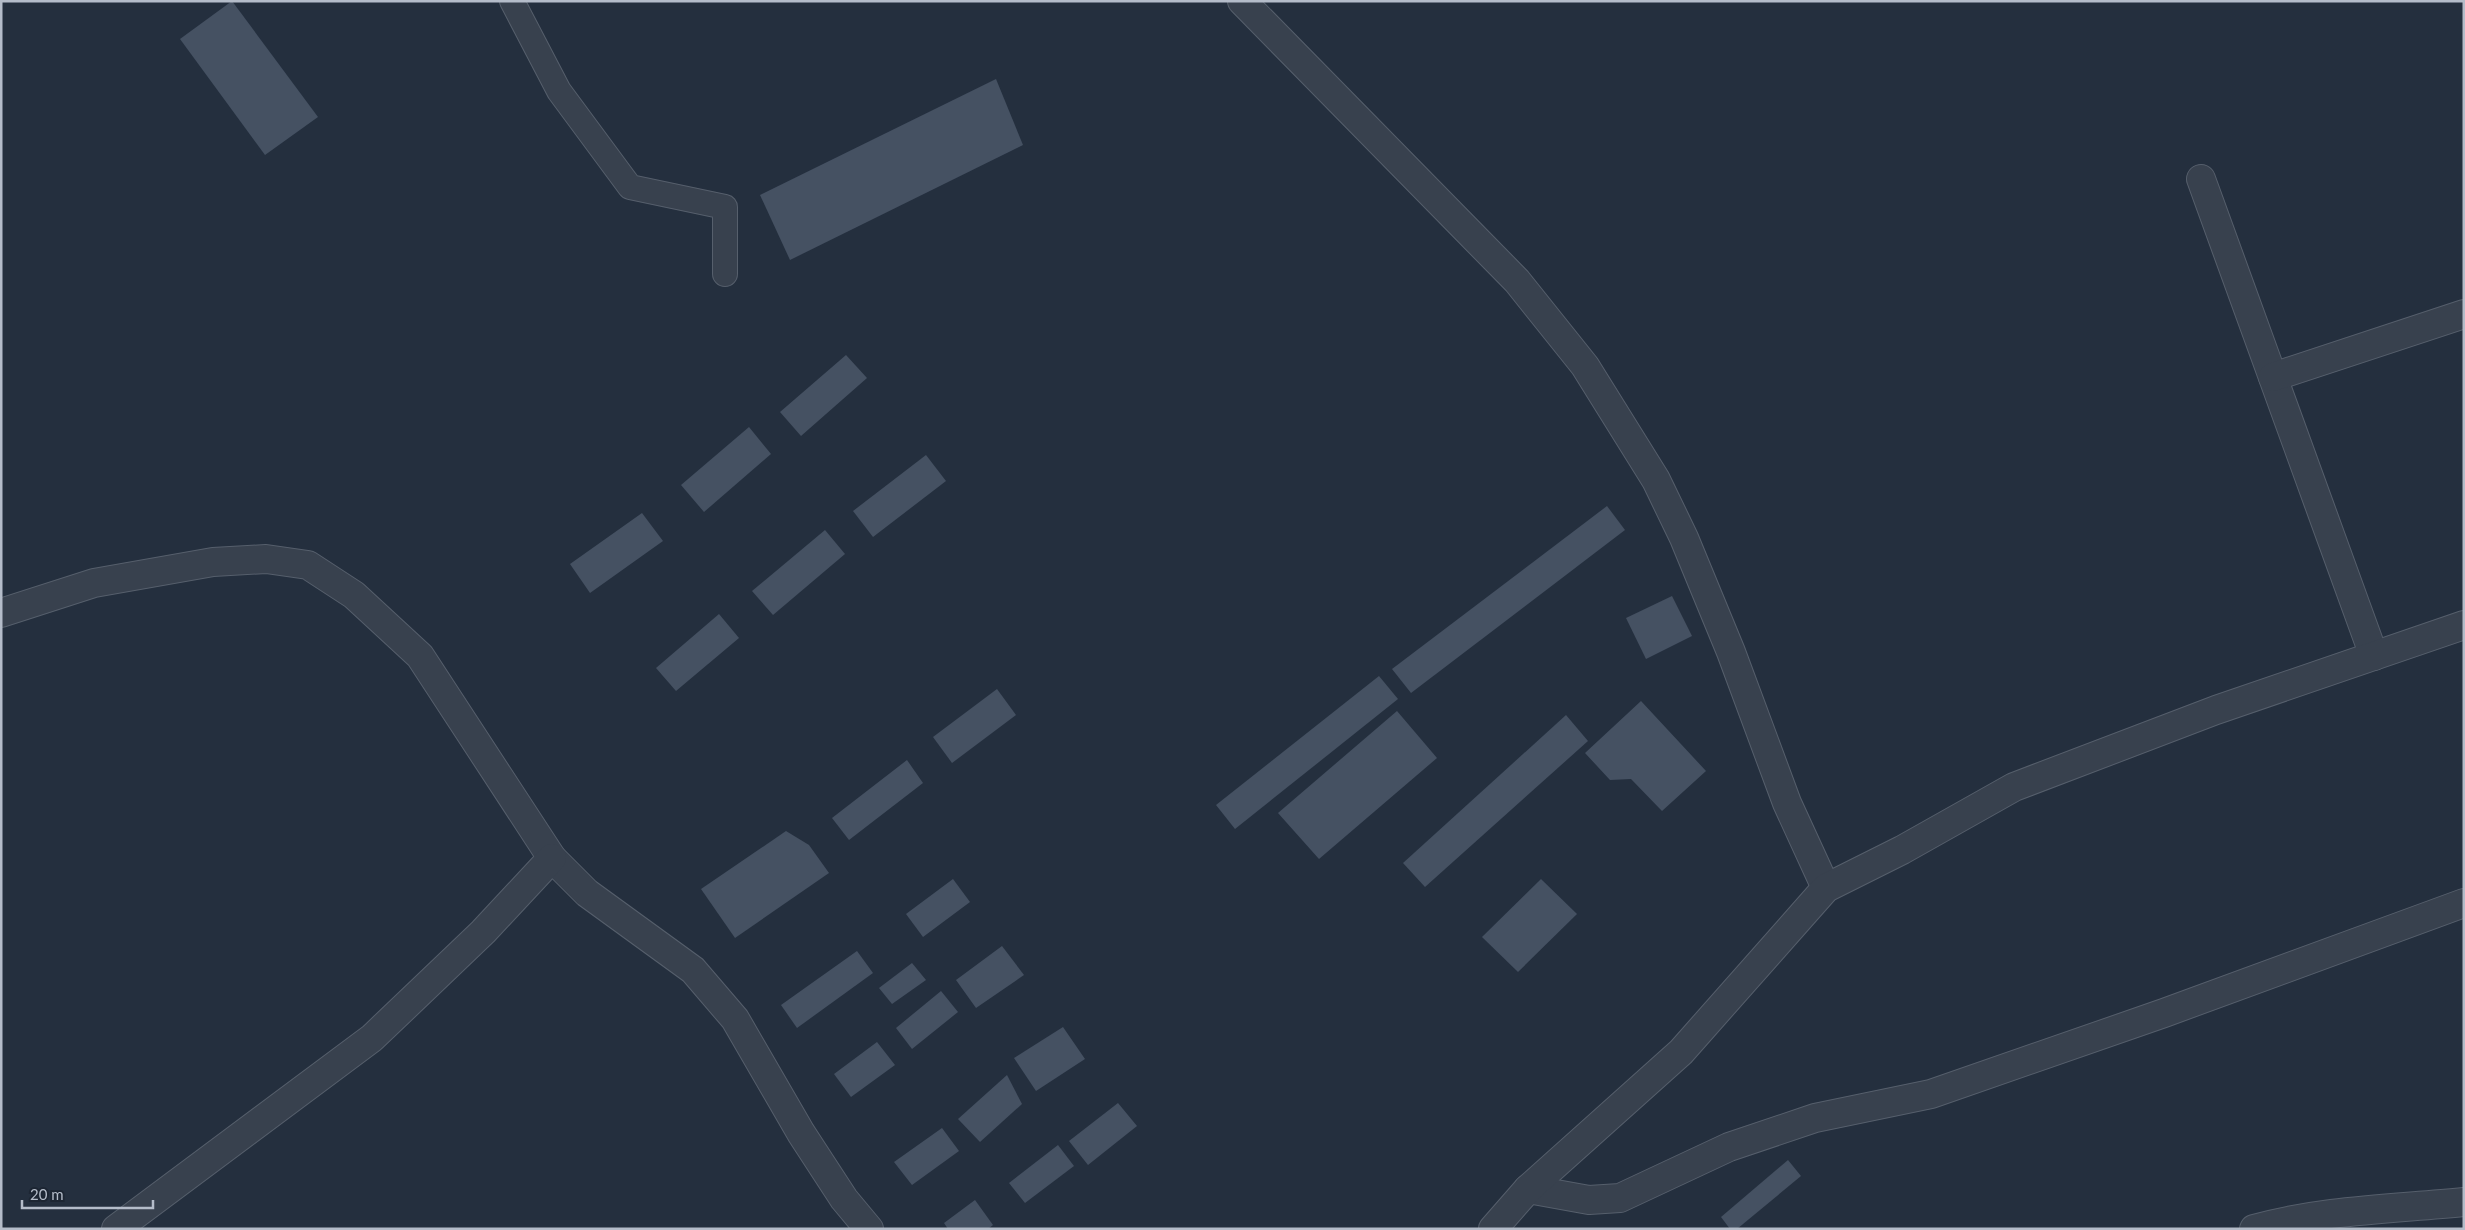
<svg xmlns="http://www.w3.org/2000/svg" width="2465" height="1230" viewBox="0 0 2465 1230" font-family="Lato,sans-serif">
<style>
.building{fill:#455162}
.lines{fill:none;stroke-linecap:round;stroke-linejoin:round}
.lane-casing{stroke:#565f6c;stroke-width:26}
.street-casing{stroke:#565f6c;stroke-width:30}
.lane{stroke:#38414e;stroke-width:24}
.street{stroke:#38414e;stroke-width:28}
</style>
<rect width="100%" height="100%" fill="#242f3e"/>
<g class="building">
<path d="M232,1l86,116 -53,38 -85,-116z"/>
<path d="M996,79l27,66 -233,115 -30,-65z"/>
<path d="M846,355l21,23 -66,58 -21,-24z"/>
<path d="M749,427l22,27 -67,58 -23,-27z"/>
<path d="M926,455l20,26 -73,56 -20,-26z"/>
<path d="M1607,506l18,24 -214,163 -19,-24z"/>
<path d="M642,513l21,28 -73,52 -20,-29z"/>
<path d="M825,530l20,24 -72,61 -21,-24z"/>
<path d="M1672,596l20,40 -46,23 -20,-41z"/>
<path d="M719,614l20,24 -63,53 -20,-23z"/>
<path d="M1379,676l19,23 -163,130 -19,-24z"/>
<path d="M997,689l19,26 -64,48 -19,-26z"/>
<path d="M1641,701l65,70 -44,40 -31,-32 -21,1 -25,-27z"/>
<path d="M1397,711l40,47 -118,101 -41,-46z"/>
<path d="M1566,715l22,26 -163,146 -22,-24z"/>
<path d="M907,760l16,23 -74,57 -17,-22z"/>
<path d="M786,831l23,14 20,28 -94,65 -34,-49z"/>
<path d="M953,879l17,23 -47,35 -17,-23z"/>
<path d="M1541,879l36,35 -59,58 -36,-35z"/>
<path d="M1002,946l22,29 -48,33 -20,-28z"/>
<path d="M857,951l16,22 -76,55 -16,-23z"/>
<path d="M912,963l14,17 -34,24 -13,-16z"/>
<path d="M941,991l17,21 -46,37 -16,-21z"/>
<path d="M1063,1027l22,32 -49,32 -22,-33z"/>
<path d="M877,1042l18,23 -44,32 -17,-23z"/>
<path d="M1007,1075l15,29 -42,38 -22,-23z"/>
<path d="M1118,1103l19,23 -49,39 -19,-24z"/>
<path d="M942,1128l17,23 -47,34 -18,-23z"/>
<path d="M1058,1145l16,21 -49,37 -16,-20z"/>
<path d="M1788,1160l13,16 -64,53h-7l-9,-12z"/>
<path d="M975,1200l18,25 -5,4h-40l-4,-6z"/>
</g>
<g class="lines">
<g class="lane-casing">
<path id="lane" d="M512,1l47,90 71,96 95,20v67"/>
</g>
<g class="street-casing">
<g id="street">
<path d="M1242,1l275,280 68,85 71,114 28,58 47,114 56,151 39,85"/>
<path d="M2201,179l173,477"/>
<path d="M2273,377l191,-63"/>
<path d="M1,613l93,-30 119,-21 53,-3 42,6 46,30 66,61 132,202 35,35 106,77 42,49 66,114 43,66 25,30"/>
<path d="M1528,1189l61,11 31,-2 109,-51 86,-29 116,-24 233,-81 300,-110"/>
<path d="M116,1229l256,-191 111,-106 69,-74"/>
<path d="M1493,1229l35,-40 153,-137 145,-164 76,-38 112,-63 202,-77 248,-85"/>
<path d="M2254,1229c68,-19 140,-20 210,-27"/>
</g>
</g>
<use href="#lane" class="lane"/>
<use href="#street" class="street"/>
</g>
<rect width="2465" height="1230" fill="none" stroke="#b4bcc9" stroke-width="5"/>
<path d="M22 1200v8h131v-8" fill="none" stroke="#b4bcc9" stroke-width="2.5"/>
<text x="30" y="1200" font-size="15" fill="#b4bcc9" stroke="#1d2633" stroke-width="4" paint-order="stroke">20 m</text>
</svg>
